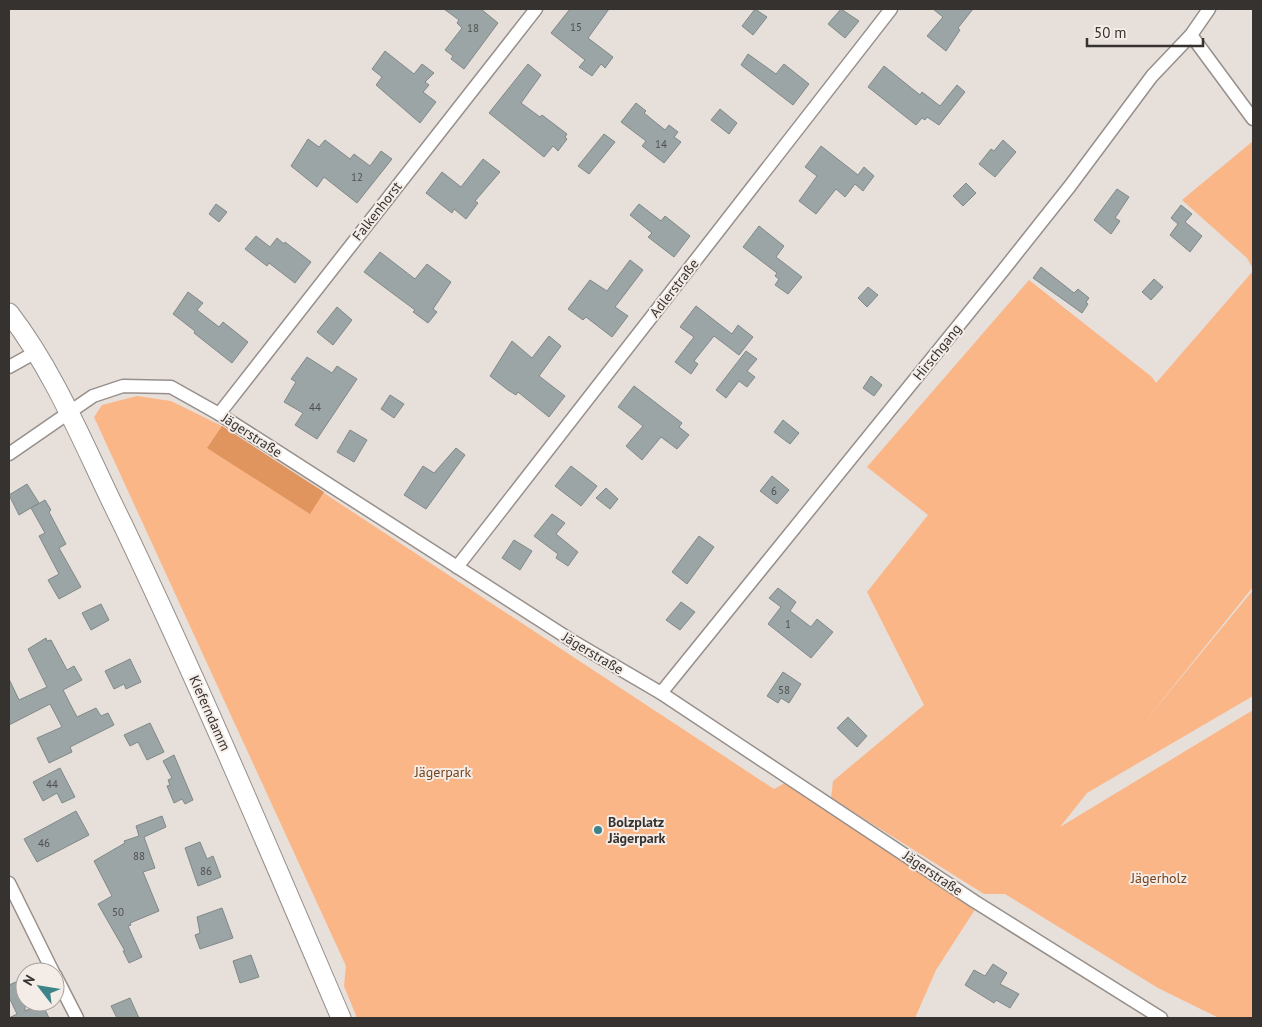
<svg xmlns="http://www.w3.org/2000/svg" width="1262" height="1027" viewBox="0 0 1262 1027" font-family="'PT Sans',sans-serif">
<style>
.green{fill:#fbb687}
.water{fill:#e0945e}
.building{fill:#9ca5a6;stroke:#808989}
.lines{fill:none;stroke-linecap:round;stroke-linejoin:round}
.street-casing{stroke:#968f8b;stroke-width:15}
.secondary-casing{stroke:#968f8b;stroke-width:21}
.street{stroke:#fff;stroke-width:12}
.secondary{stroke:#fff;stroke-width:19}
.poi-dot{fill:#3c8488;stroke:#f4ece7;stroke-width:2}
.labels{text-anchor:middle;stroke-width:4;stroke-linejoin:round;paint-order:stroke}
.number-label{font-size:11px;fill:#4f4f4e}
.street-label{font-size:14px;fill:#353230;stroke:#f4ece7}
.park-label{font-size:14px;fill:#77441e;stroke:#f4ece7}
.poi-label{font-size:14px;font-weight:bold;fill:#353230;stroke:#f4ece7;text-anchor:start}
</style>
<rect width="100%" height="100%" fill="#e7dfda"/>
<g class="green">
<path d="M1253,141v128l-6,-11 -65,-58z"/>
<path d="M1253,271v316l-111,138 111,-135v106l-166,97 -27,34 193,-117v308h-34l-61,-30 -153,-94h-21l-153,-96 2,-17 91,-76 -57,-113 61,-77 -61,-48 162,-187 123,97 4,6z"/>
<path d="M137,396l34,5 51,25 552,363 11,-6 191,125 -40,62 -21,48h-558l-13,-32 2,-20 -252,-549 8,-12z"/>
</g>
<path class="water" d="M222,426l102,66 -14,22 -103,-66z"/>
<g class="building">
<path d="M444,9h37l17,14 -34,46 -13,-10 2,-3 -8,-6 17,-22 -5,-5 2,-3z"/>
<path d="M570,9h39l-21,29 25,19 -8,11 -4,-4 -9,12 -13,-9 6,-7 -34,-27z"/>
<path d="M755,9l12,8 -14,18 -11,-9z"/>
<path d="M841,9l18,12 -14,17 -17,-14z"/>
<path d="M933,9h40l-15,19 2,2 -14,21 -19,-15 16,-19z"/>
<path d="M385,51l29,23 8,-10 12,9 -9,9 4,3 -6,7 13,10 -16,21 -44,-38 6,-8 -10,-8z"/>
<path d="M748,54l28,20 8,-10 25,20 -16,21 -52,-40z"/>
<path d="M528,64l13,11 -20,28 19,14 2,-2 25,19 -2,3 2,2 -9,12 -5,-5 -9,11 -55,-44z"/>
<path d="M884,66l36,29 2,-3 18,14 17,-21 8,7 -26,33 -12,-8 -2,3 -3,-2 -6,7 -48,-38z"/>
<path d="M636,103l10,8 -2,2 21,17 4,-5 9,7 -4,5 7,5 -17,21 -22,-17 4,-5 -25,-19z"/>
<path d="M720,109l17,14 -8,11 -18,-14z"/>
<path d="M604,134l11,8 -26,32 -11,-8z"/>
<path d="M308,139l11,8 6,-7 25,19 4,-5 16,12 11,-15 11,8 -35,44 -33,-26 -7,10 -26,-21z"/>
<path d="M1003,140l13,12 -21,25 -16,-13 12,-15 3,2z"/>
<path d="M821,146l37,29 6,-8 10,9 -11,15 -8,-7 -10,13 -9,-8 -20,25 -17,-13 18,-25 -12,-9z"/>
<path d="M483,159l17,13 -25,29 3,2 -12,16 -12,-10 -2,4 -26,-20 16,-21 19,15z"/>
<path d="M966,183l10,10 -13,13 -10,-10z"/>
<path d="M1117,189l12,8 -14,21 5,3 -9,13 -17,-14z"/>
<path d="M216,204l11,8 -8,10 -10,-8z"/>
<path d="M639,204l22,17 4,-5 25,20 -16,21 -26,-20 4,-4 -22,-18z"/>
<path d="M1181,205l11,9 -7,8 17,14 -12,16 -20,-17 8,-11 -7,-6z"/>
<path d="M759,226l25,20 -8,11 26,20 -14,17 -13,-9 4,-6 -4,-3 2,-3 -34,-26z"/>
<path d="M256,236l14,11 7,-9 7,6 1,-2 26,20 -16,21 -26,-20 -2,3 -22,-17z"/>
<path d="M380,252l35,27 12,-15 24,18 -18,27 4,3 -9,11 -15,-11 2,-2 -51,-38z"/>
<path d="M630,260l13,10 -28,37 13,9 -16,21 -26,-20 -3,3 -15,-11 22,-29 17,11z"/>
<path d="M1041,267l33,26 4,-4 11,9 -3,4 2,2 -6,9 -49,-35z"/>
<path d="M1154,279l9,8 -12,13 -9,-8z"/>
<path d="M868,287l10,8 -11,12 -9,-9z"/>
<path d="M188,292l15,11 -6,7 22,17 4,-5 25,20 -16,21 -38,-30 1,-2 -22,-17z"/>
<path d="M696,306l36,28 6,-9 15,12 -14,18 -25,-19 -20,25 4,3 -7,10 -16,-12 19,-25 -14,-10z"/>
<path d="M337,307l15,13 -19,25 -16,-13z"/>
<path d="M549,336l12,10 -22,30 26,20 -16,21 -31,-25 -2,3 -8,-5 -18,-14 22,-35 20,17z"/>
<path d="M746,351l11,8 -10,12 8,6 -8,10 -8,-6 -13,17 -10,-8z"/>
<path d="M307,357l25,16 5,-7 20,13 -40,60 -22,-14 8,-12 -19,-11 12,-20 -5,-3z"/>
<path d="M871,376l11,9 -8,11 -11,-8z"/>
<path d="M634,386l48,37 -3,4 10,8 -12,14 -16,-12 -19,23 -16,-14 17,-20 -25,-19z"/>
<path d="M390,395l14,9 -10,14 -13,-9z"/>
<path d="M783,420l16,13 -9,11 -16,-12z"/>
<path d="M350,430l17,10 -13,22 -17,-10z"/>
<path d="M456,448l9,7 -39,54 -22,-14 19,-29 11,7z"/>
<path d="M571,466l26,20 -16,20 -26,-20z"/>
<path d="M772,476l17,14 -12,14 -17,-13z"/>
<path d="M27,484l12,19 -20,12 -10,-20z"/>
<path d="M606,488l12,11 -8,10 -14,-11z"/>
<path d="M45,500l6,10 -2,2 17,32 -7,4 22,39 -22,12 -11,-19 11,-6 -20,-38 6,-3 -14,-25z"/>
<path d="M552,514l13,9 -9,11 22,18 -10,14 -12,-8 2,-4 -24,-18z"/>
<path d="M699,536l15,11 -27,37 -15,-12z"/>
<path d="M514,540l18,11 -12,19 -18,-12z"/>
<path d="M778,588l18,14 -6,9 21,16 6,-8 16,13 -22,26 -43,-34 13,-17 -12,-9z"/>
<path d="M681,602l14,10 -15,18 -14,-10z"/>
<path d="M101,604l8,16 -18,10 -9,-17z"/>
<path d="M46,638l1,3 4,-1 16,30 7,-4 8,14 -19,10 14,27 19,-9 5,8 7,-3 6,12 -44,22 2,5 -23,11 -12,-25 25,-11 -12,-23 -41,21v-46l10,21 28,-13 -19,-38z"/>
<path d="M130,659l11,23 -15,7 -2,-5 -10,5 -9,-18z"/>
<path d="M783,672l18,12 -12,19 -8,-5 -3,5 -11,-7z"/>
<path d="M848,717l19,19 -10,11 -20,-19z"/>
<path d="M150,723l14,29 -17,8 -9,-18 -8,4 -6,-11z"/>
<path d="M174,755l19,45 -8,4 -3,-5 -8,4 -7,-17 3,-1 -2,-5 4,-2 -9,-17z"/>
<path d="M60,768l15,29 -13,6 -5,-10 -14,8 -10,-19z"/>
<path d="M76,811l13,24 -52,27 -13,-23z"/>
<path d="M162,816l4,11 -22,10 11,31 -12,4 16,39 -29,12 1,2 -3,1 14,31 -13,6 -6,-12h2l-27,-47 14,-8 -18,-35 31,-18 -1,-2 15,-5 -3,-10z"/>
<path d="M200,842l7,17 6,-3 8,21 -23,9 -13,-38z"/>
<path d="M222,908l11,30 -33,11 -5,-14 5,-2 -3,-16z"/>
<path d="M251,955l8,22 -19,6 -7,-22z"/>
<path d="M993,964l14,9 -7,11 19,10 -9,14 -14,-8 -2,3 -29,-18 9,-15 11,6z"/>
<path d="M25,978v33l17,-8 7,15h-40l8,-4 -8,-17v-12z"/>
<path d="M130,998l9,20h-22l-6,-12z"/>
</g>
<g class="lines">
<g class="street-casing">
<g id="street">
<path d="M1191,35l62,84"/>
<path d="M9,367l27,-15"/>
<path d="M219,414l317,-405"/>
<path d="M9,454l84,-58 30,-10 48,1 48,27 355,228 87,51 313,208 187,117"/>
<path d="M457,567l434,-558"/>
<path d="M661,693l340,-420 69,-87 82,-110 39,-41 18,-26"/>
<path d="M9,883l44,89"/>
<path d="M55,975l22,43"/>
</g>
</g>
<g class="secondary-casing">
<path id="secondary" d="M9,313c48,62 78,140 113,210 78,163 148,329 219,495"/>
</g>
<use href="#street" class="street"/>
<use href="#secondary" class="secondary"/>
</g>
<circle class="poi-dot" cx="598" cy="830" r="5"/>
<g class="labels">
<g class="number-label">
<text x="576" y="31">15</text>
<text x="473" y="32">18</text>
<text x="661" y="148">14</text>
<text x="357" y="181">12</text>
<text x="315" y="411">44</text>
<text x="774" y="495">6</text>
<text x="788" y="628">1</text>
<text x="784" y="694">58</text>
<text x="52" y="788">44</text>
<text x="44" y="847">46</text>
<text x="139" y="860">88</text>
<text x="206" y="875">86</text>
<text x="118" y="916">50</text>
</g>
<g class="street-label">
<text transform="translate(377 211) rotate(-52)" y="5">Falkenhorst</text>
<text transform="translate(674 288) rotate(-52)" y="5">Adlerstraße</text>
<text transform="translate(937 352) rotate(-51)" y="5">Hirschgang</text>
<text transform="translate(252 435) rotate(33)" y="5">Jägerstraße</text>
<text transform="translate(593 653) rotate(31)" y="5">Jägerstraße</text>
<text transform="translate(210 713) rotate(66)" y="5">Kieferndamm</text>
<text transform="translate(933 873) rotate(34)" y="5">Jägerstraße</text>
</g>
<g class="park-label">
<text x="443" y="777">Jägerpark</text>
<text x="1159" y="883">Jägerholz</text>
</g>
<g class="poi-label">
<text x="608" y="827">Bolzplatz<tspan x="608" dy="16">Jägerpark</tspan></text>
</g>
</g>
<rect width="1262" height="1027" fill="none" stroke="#353230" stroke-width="20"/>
<g transform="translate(40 987) rotate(301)"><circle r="24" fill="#f4ece7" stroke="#a8a29e"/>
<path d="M0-4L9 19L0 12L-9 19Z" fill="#3c8488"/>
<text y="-8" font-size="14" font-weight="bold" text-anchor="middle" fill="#353230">N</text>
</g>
<path d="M1087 38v8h116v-8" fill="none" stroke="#353230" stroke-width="2.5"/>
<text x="1094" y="38" font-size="15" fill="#353230" stroke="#f4ece7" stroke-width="4" paint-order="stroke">50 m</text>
</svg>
